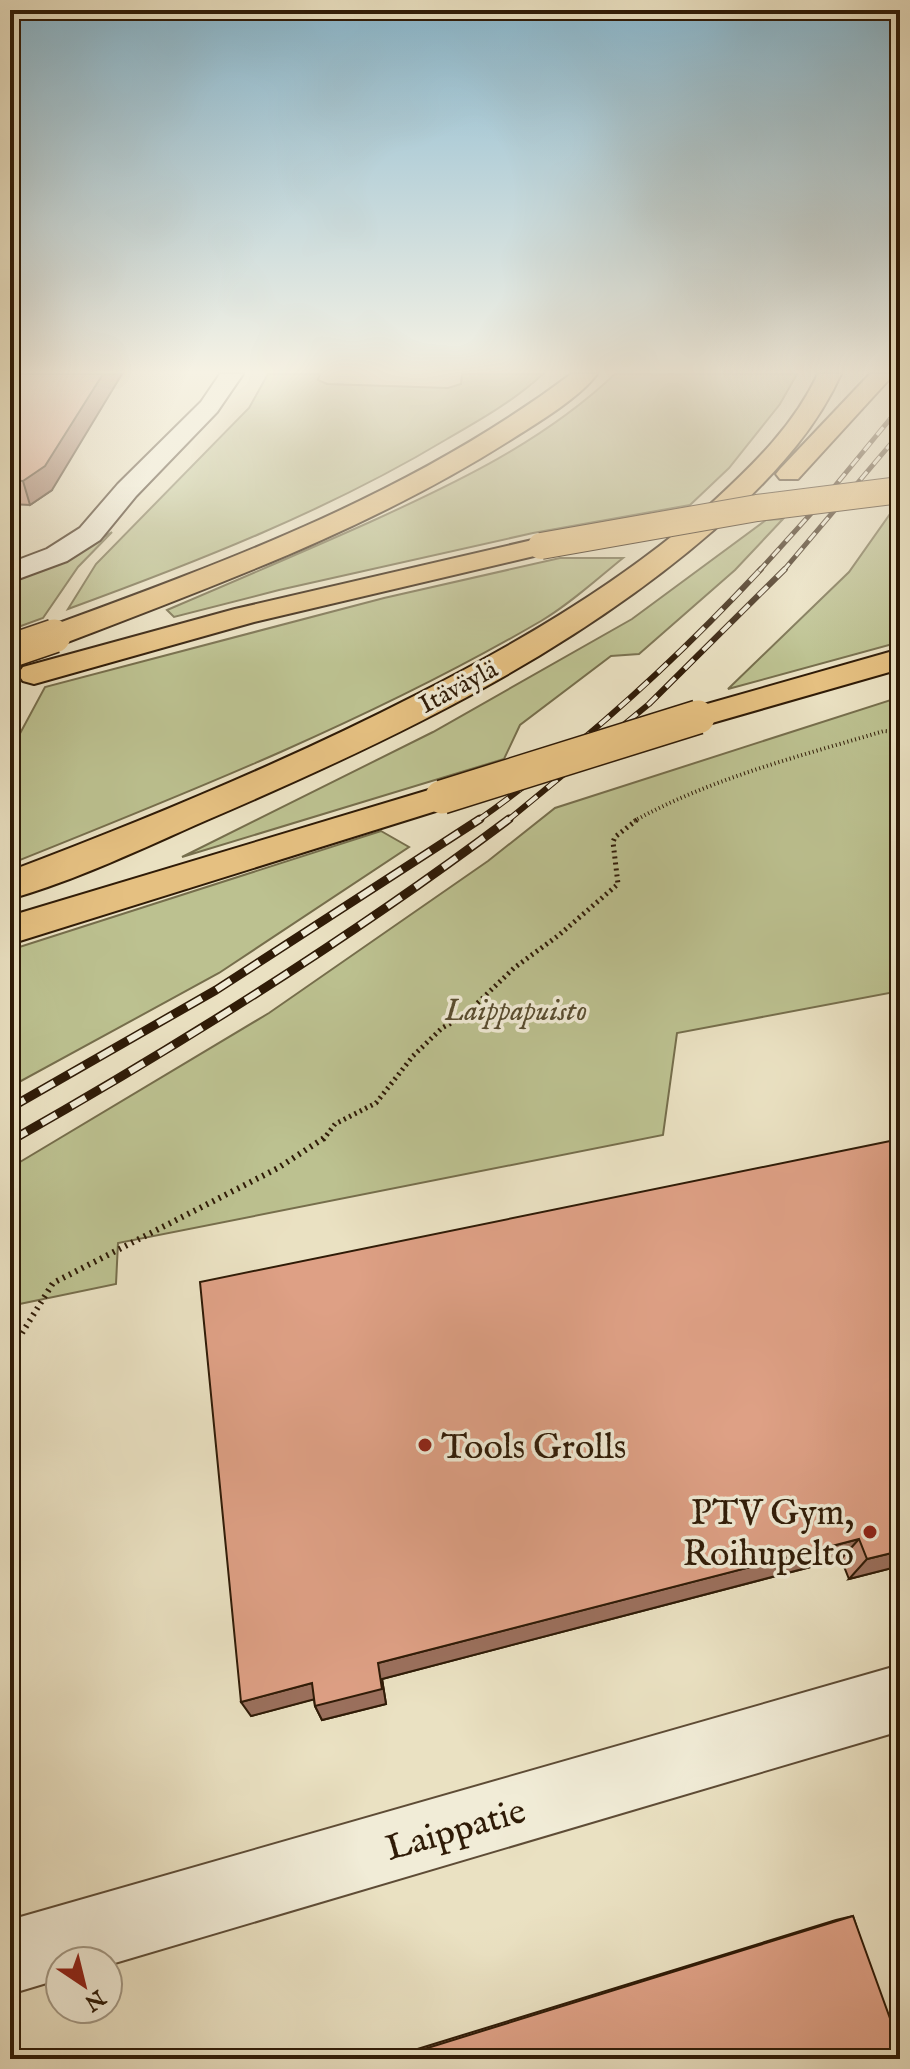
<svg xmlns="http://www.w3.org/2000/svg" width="910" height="2069" viewBox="0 0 910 2069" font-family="'IM FELL English',serif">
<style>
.green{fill:#bcc190;stroke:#766e4c;stroke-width:2}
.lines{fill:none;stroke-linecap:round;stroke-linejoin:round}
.street-casing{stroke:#5e4c36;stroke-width:4}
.secondary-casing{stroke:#2f1b07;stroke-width:4}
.highway-casing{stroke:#2f1b07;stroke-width:4}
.path-far2{stroke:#2f1b07;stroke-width:4;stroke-dasharray:1 3;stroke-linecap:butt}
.path-far1{stroke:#2f1b07;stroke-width:5;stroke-dasharray:2 4;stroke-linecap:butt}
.path{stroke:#2f1b07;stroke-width:6;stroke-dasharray:2 5;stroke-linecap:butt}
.street{fill:#f1ecd7;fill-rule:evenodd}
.secondary{fill:#f1ecd7;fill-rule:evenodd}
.highway{fill:#e5c081;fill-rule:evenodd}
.rail-far3-casing{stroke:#2f1b07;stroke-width:5}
.rail-far2-casing{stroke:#2f1b07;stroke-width:6}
.rail-far1-casing{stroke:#2f1b07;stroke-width:9}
.rail-casing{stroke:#2f1b07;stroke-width:10}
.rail-far3{stroke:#f1ecd7;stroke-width:3;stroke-dasharray:10;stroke-linecap:butt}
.rail-far2{stroke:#f1ecd7;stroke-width:4;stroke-dasharray:13;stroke-linecap:butt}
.rail-far1{stroke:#f1ecd7;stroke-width:6;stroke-dasharray:17;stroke-linecap:butt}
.rail{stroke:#f1ecd7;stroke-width:7;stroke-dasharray:22;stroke-linecap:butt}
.highway-bridge-far1-casing{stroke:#2f1b07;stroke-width:28;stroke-linecap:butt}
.highway-bridge-casing{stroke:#2f1b07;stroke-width:36;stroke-linecap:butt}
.highway-bridge-far1{stroke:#e5c081;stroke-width:26}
.highway-bridge{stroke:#e5c081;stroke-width:33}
.wall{fill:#bf8a72;stroke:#2f1b07;stroke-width:2}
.shaded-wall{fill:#9b705d;stroke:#2f1b07;stroke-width:2}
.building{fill:#dea085;stroke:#2f1b07;stroke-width:2}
.poi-dot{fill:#8f2418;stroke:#f1ecd7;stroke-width:3}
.labels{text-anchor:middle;stroke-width:7;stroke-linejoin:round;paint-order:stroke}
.far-street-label{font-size:26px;fill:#2f1b07;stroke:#f1ecd7}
.park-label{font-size:30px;font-style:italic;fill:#594d30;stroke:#f1ecd7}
.near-poi-label{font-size:36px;fill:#2f1b07;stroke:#f1ecd7;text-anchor:start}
.near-street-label{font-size:36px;fill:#2f1b07;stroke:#f1ecd7}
</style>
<rect width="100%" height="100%" fill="#eae1c2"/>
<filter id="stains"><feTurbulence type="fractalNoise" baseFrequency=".0025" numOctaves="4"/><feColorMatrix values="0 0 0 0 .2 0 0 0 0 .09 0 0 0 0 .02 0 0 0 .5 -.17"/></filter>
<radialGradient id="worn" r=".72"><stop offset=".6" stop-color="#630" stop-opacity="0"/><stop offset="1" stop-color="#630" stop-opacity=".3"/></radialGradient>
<g class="green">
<path d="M268,374h52l-2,6 9,4 121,4 13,-4 1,-10h81c-28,26 -63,46 -96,65 -118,71 -250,123 -379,170l28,-45 153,-156z"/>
<path d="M615,374h182l-17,30 -51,64 -39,37 -157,28 -254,57 -105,27 -7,-7c68,-29 136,-58 203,-88 88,-40 174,-81 245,-148z"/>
<path d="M897,504h3v138l-172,47 121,-117z"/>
<path d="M783,519l-48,51 -96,84 -28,2 -91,69 -16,34 -322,98 251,-125 199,-113 134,-99z"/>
<path d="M112,532l-34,35 -35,51 -33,12v-48l51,-20z"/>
<path d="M560,558h63c-26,21 -53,46 -82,63 -168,98 -351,171 -531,243v-112l35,-65 339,-89z"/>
<path d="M900,697v294l-223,42 -14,102 -545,108 -2,41 -106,22v-138l259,-155 219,-152 67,-53z"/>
<path d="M381,831l28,16 -190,126 -209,114v-137z"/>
</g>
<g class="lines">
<g class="street-casing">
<path id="street" d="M900,1665v66l-792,234v-4h-48v18l-50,15v-74z"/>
</g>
<g class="secondary-casing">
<path id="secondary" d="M220,374h23l-26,38 -81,84 -36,44 -33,21 -57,21v-19l37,-14 33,-21 38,-44 83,-82z"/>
</g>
<g class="highway-casing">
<g id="highway">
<path d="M571,374h26c-17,23 -58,48 -82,63 -140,90 -296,147 -450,206l-11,2 -11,-2 -5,-7 5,-7c185,-68 369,-135 528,-255z"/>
<path d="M818,374h23c-24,53 -62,95 -103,134 -150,140 -345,232 -531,312 -64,28 -130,60 -197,79v-28c138,-52 275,-109 406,-176 106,-54 210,-115 299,-195 40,-37 79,-75 103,-126z"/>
<path d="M870,374h24l-96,105h-18l-4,-5 4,-5z"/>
<path d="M541,538l10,2 4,6 -4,6 -297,70 -220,62 -11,-3 -5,-7 5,-7 212,-58z"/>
<path d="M900,649v20l-202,58 -12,-3 -5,-7 5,-7z"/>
<path d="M442,786l13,3 5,8 -5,8 -445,139v-28z"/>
</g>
</g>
<path class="path-far2" d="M634,821c78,-43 166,-65 250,-90l16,1"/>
<path class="path-far1" d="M323,1140l12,-16 41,-21 37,-47 29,-28 22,-12 50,-48 45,-33 59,-51 -5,-42 2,-5 23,-18"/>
<path class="path" d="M22,1333l31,-50 225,-115 46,-30"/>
<use href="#street" class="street"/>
<use href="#secondary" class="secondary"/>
<use href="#highway" class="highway"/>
<g class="rail-far3-casing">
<g id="rail-far3">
<path d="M759,571l66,-73 75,-91"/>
<path d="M783,571l117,-138"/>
</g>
</g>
<g class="rail-far2-casing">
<g id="rail-far2">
<path d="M477,821c103,-73 198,-160 284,-252"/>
<path d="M507,821l142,-117 136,-135"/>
</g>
</g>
<g class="rail-far1-casing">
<g id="rail-far1">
<path d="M10,1108l206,-118 264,-171"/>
<path d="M12,1140c171,-97 340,-203 497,-321"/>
</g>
</g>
<g class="rail-casing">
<path id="rail" d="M10,1141l6,-3"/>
</g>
<use href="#rail-far3" class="rail-far3"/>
<use href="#rail-far2" class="rail-far2"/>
<use href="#rail-far1" class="rail-far1"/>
<use href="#rail" class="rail"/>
<g class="highway-bridge-far1-casing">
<path id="highway-bridge-far1" d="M541,546l216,-38 143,-18"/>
</g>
<g class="highway-bridge-casing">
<g id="highway-bridge">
<path d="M10,651l44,-15"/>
<path d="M442,797l256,-80"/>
</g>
</g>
<use href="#highway-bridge-far1" class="highway-bridge-far1"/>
<use href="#highway-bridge" class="highway-bridge"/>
</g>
<g class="wall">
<path d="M10,384l42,106 -22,15 -20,-1z"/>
<path d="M900,1139v427l-51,13 -8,-20 -459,120 4,25 -64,16 -7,-14 -1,-7 -63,17z"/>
<path d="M853,1916l47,143h-515l451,-139z"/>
</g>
<g class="shaded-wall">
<path d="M103,374h19l-70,116 -22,15 -7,-24z"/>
<path d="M859,1539l-18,20 -459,120 4,25 -64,16 -7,-14 63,-43z"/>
<path d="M900,1551v15l-51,13 18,-20z"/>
<path d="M312,1683l7,15 -68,18 -10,-14z"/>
</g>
<g class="building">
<path d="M17,374h86l-58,92 -22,15 -13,-1v-96z"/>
<path d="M900,1139v412l-33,8 -8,-20 -481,124 4,26 -67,17 -3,-23 -71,19 -41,-420z"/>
<path d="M853,1916l47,130v13h-508z"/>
</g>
<linearGradient id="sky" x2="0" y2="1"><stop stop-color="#88b8d0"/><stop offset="0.56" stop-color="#f6f2e4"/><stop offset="1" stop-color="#f6f2e4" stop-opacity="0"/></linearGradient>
<rect width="910" height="664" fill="url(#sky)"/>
<g class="poi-dot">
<circle cx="425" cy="1445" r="8"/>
<circle cx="870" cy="1532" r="8"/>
</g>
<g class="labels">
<g class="far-street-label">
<text transform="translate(458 686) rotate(-28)" y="9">Itäväylä</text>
</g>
<g class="park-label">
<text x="516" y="1020">Laippapuisto</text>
</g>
<g class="near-poi-label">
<text x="441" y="1458">Tools Grolls</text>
<text x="854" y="1524" text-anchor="end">PTV Gym,<tspan x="854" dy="41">Roihupelto</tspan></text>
</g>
<g class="near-street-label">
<text transform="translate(455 1828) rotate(-16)" y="13">Laippatie</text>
</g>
</g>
<rect width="910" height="2069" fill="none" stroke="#eae1c2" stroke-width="40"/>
<rect x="12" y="12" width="886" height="2045" fill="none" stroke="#2f1b07" stroke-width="4"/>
<rect x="20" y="20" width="870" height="2029" fill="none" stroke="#2f1b07" stroke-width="2"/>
<g transform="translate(84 1985) rotate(145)"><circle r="38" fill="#f1ecd7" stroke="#a39884" stroke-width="2"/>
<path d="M0-6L14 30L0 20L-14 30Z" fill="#8f2418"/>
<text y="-12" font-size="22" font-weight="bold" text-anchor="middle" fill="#2f1b07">N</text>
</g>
<rect width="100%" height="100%" filter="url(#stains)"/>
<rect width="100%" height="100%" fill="url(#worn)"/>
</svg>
